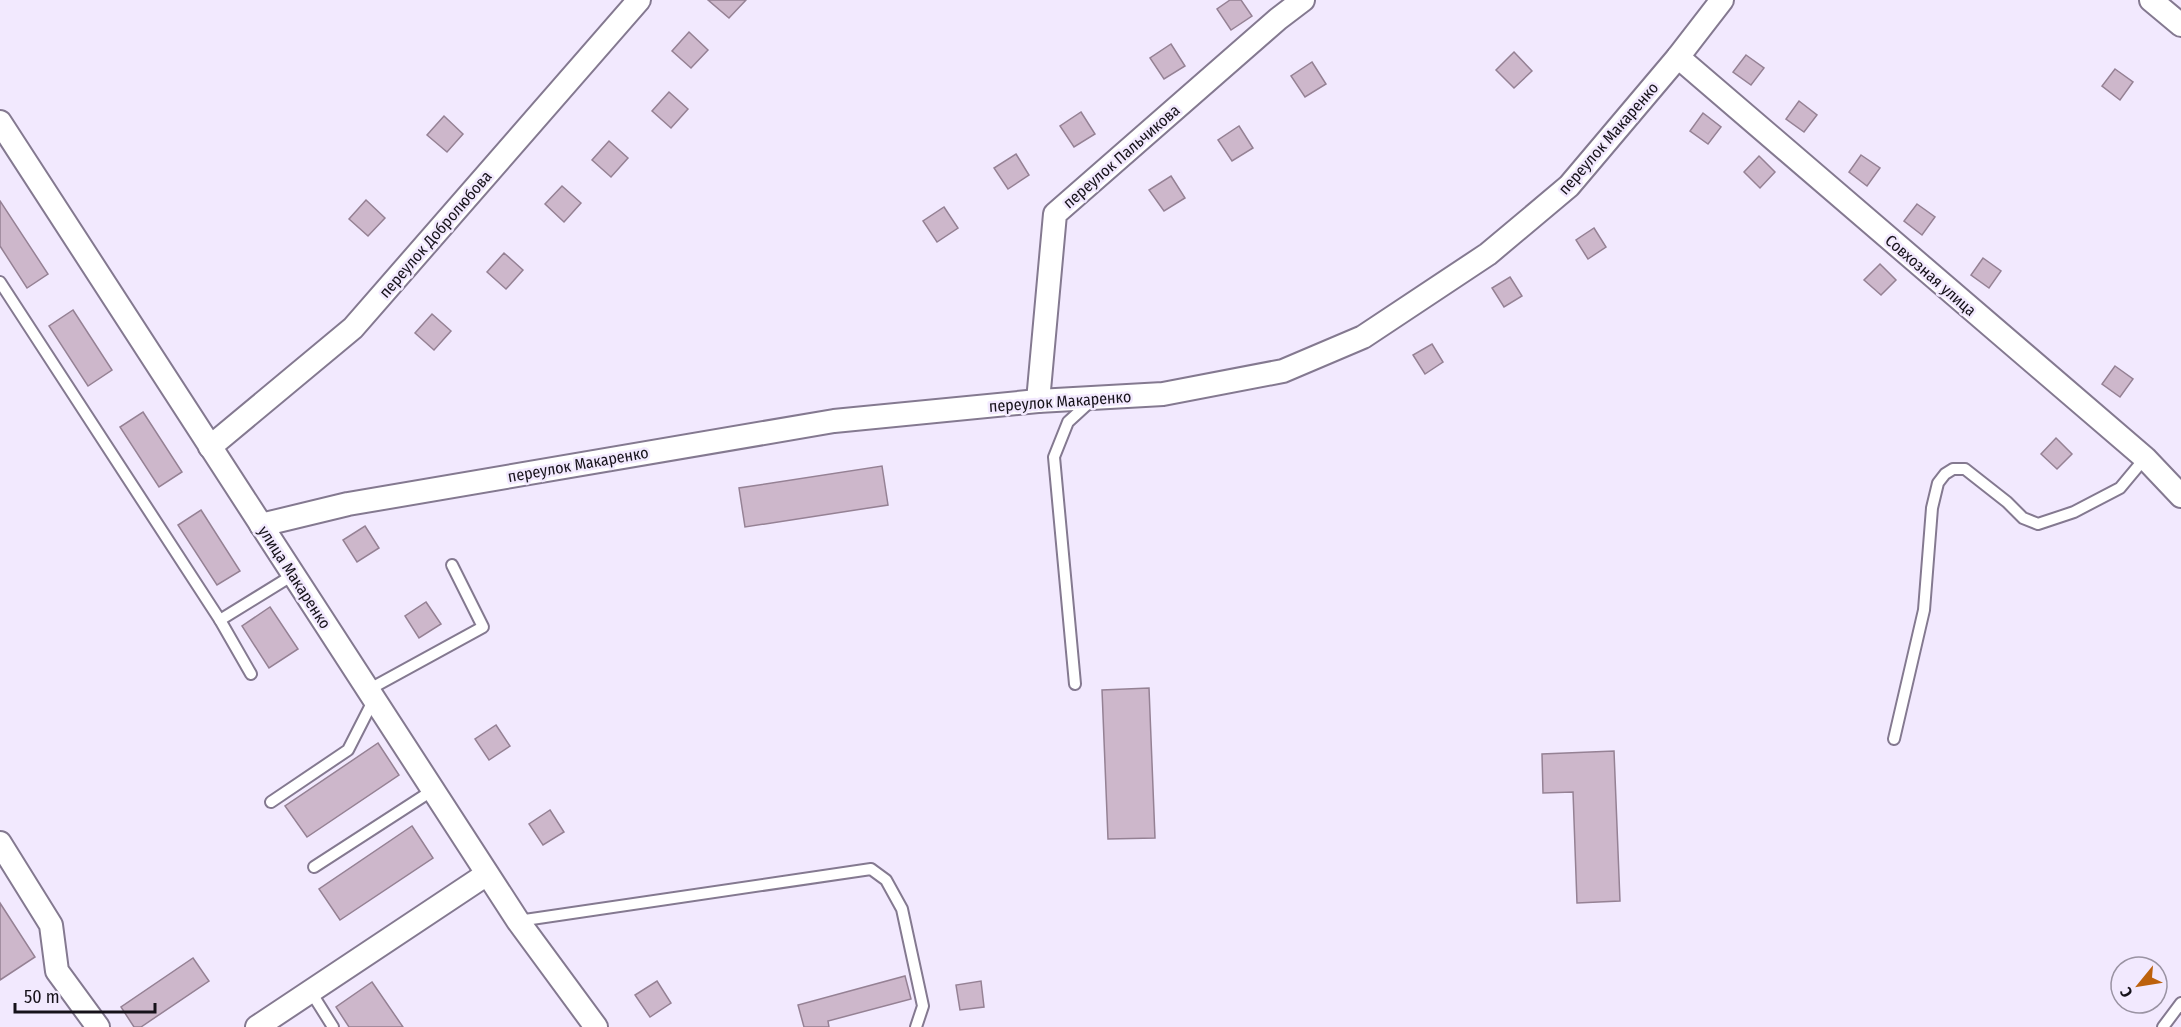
<svg xmlns="http://www.w3.org/2000/svg" width="2181" height="1027" viewBox="0 0 2181 1027" font-family="'Fira Sans Condensed',sans-serif">
<style>
.building{fill:#cdb7cb;stroke:#958194;stroke-width:1.5}
.lines{fill:none;stroke-linecap:round;stroke-linejoin:round}
.lane-casing{stroke:#847990;stroke-width:14}
.street-casing{stroke:#847990;stroke-width:26}
.lane{stroke:#fff;stroke-width:10}
.street{stroke:#fff;stroke-width:22}
.labels{text-anchor:middle;stroke-width:5;stroke-linejoin:round;paint-order:stroke}
.street-label{font-size:16px;fill:#16121a;stroke:#f2e9fe}
</style>
<rect width="100%" height="100%" fill="#f2e9fe"/>
<g class="building">
<path d="M708,0h38l-17,18z"/>
<path d="M1230,0h11l11,16 -21,14 -14,-21z"/>
<path d="M689,32l19,18 -17,18 -19,-17z"/>
<path d="M1171,44l14,22 -21,13 -14,-21z"/>
<path d="M1514,52l18,19 -18,17 -18,-18z"/>
<path d="M1746,55l18,13 -13,17 -18,-13z"/>
<path d="M1312,62l14,22 -21,13 -14,-21z"/>
<path d="M2115,69l18,13 -13,18 -18,-14z"/>
<path d="M669,92l19,17 -17,19 -19,-17z"/>
<path d="M1799,101l18,14 -13,17 -18,-13z"/>
<path d="M1081,112l14,22 -21,13 -14,-21z"/>
<path d="M1703,113l18,14 -13,17 -18,-13z"/>
<path d="M444,116l19,18 -16,18 -20,-17z"/>
<path d="M1239,126l14,22 -21,13 -14,-21z"/>
<path d="M609,141l19,17 -17,19 -19,-17z"/>
<path d="M1016,154l13,21 -21,14 -14,-21z"/>
<path d="M1861,155l19,13 -13,18 -18,-14z"/>
<path d="M1759,156l16,16 -15,16 -16,-16z"/>
<path d="M1171,176l14,22 -21,13 -15,-21z"/>
<path d="M562,186l19,17 -17,19 -19,-18z"/>
<path d="M366,200l19,18 -17,18 -19,-17z"/>
<path d="M0,201l48,73 -21,14 -27,-42z"/>
<path d="M1917,204l18,13 -13,18 -18,-14z"/>
<path d="M944,207l14,21 -21,14 -14,-21z"/>
<path d="M1594,228l12,19 -18,12 -12,-19z"/>
<path d="M504,253l19,17 -17,19 -19,-17z"/>
<path d="M1983,258l18,13 -12,17 -18,-13z"/>
<path d="M1880,264l16,16 -15,15 -17,-15z"/>
<path d="M1510,277l12,19 -18,11 -12,-19z"/>
<path d="M73,310l39,60 -24,16 -39,-60z"/>
<path d="M432,314l19,17 -17,19 -19,-17z"/>
<path d="M1432,344l11,18 -18,12 -12,-19z"/>
<path d="M2115,366l18,13 -13,18 -18,-13z"/>
<path d="M143,412l39,60 -23,15 -39,-60z"/>
<path d="M2056,438l16,16 -15,15 -16,-15z"/>
<path d="M882,466l6,39 -143,22 -6,-39z"/>
<path d="M201,510l39,61 -23,14 -39,-60z"/>
<path d="M365,526l14,22 -22,14 -14,-22z"/>
<path d="M426,602l15,22 -22,14 -14,-22z"/>
<path d="M270,607l28,42 -29,19 -27,-42z"/>
<path d="M1149,688l6,150 -47,1 -6,-149z"/>
<path d="M496,725l14,21 -21,14 -14,-21z"/>
<path d="M378,743l21,32 -92,62 -22,-31z"/>
<path d="M1614,751l6,150 -43,2 -4,-111 -30,1 -1,-39z"/>
<path d="M550,810l14,22 -21,13 -14,-21z"/>
<path d="M412,826l21,32 -93,62 -21,-31z"/>
<path d="M0,903l35,54 -35,23z"/>
<path d="M193,958l16,23 -68,46h-7l-13,-20z"/>
<path d="M905,976l6,23 -83,22 1,6h-25l-6,-22z"/>
<path d="M657,981l14,22 -21,14 -15,-22z"/>
<path d="M981,981l3,26 -24,3 -4,-25z"/>
<path d="M372,982l31,45h-54l-13,-20z"/>
</g>
<g class="lines">
<g class="lane-casing">
<g id="lane">
<path d="M0,282l220,338"/>
<path d="M251,674l-31,-54 73,-45"/>
<path d="M1075,684l-21,-227 14,-35 24,-22"/>
<path d="M368,690l115,-63 -31,-62"/>
<path d="M1894,739l30,-129 8,-102 6,-25 7,-9 8,-5h12l42,33 16,16 15,6 36,-12 46,-24 25,-30"/>
<path d="M271,802l77,-52 26,-51"/>
<path d="M314,867l119,-77"/>
<path d="M518,921l353,-52 15,11 16,29 21,97 -7,21"/>
<path d="M311,992l22,35"/>
<path d="M2163,1027l18,-24"/>
</g>
</g>
<g class="street-casing">
<g id="street">
<path d="M2151,0l30,25"/>
<path d="M1678,57l467,401 36,38"/>
<path d="M0,122l518,799 78,106"/>
<path d="M1038,401l17,-187 223,-195 25,-19"/>
<path d="M210,447l143,-119 286,-328"/>
<path d="M261,525l87,-21 486,-83 204,-20 125,-7 120,-23 80,-34 125,-83 81,-68 109,-129 44,-57"/>
<path d="M0,843l51,82 6,46 41,56"/>
<path d="M257,1027l230,-153"/>
</g>
</g>
<use href="#lane" class="lane"/>
<use href="#street" class="street"/>
</g>
<g class="labels">
<g class="street-label">
<text transform="translate(1608 138) rotate(-49)" y="6">переулок Макаренко</text>
<text transform="translate(1121 156) rotate(-41)" y="6">переулок Пальчикова</text>
<text transform="translate(435 234) rotate(-49)" y="6">переулок Добролюбова</text>
<text transform="translate(1931 275) rotate(41)" y="6">Совхозная улица</text>
<text transform="translate(1060 401) rotate(-4)" y="6">переулок Макаренко</text>
<text transform="translate(578 464) rotate(-10)" y="6">переулок Макаренко</text>
<text transform="translate(295 577) rotate(57)" y="6">улица Макаренко</text>
</g>
</g>
<g transform="translate(2139 985) rotate(240)"><circle r="28" fill="#f2e9fe" stroke="#9a93a3" stroke-width="1.5"/>
<path d="M0-4.5L10 22L0 15L-10 22Z" fill="#bd610c"/>
<text y="-9" font-size="16" font-weight="bold" text-anchor="middle" fill="#16121a">С</text>
</g>
<path d="M15 1003v9h140v-9" fill="none" stroke="#16121a" stroke-width="3"/>
<text x="24" y="1003" font-size="18" fill="#16121a" stroke="#f2e9fe" stroke-width="4.5" paint-order="stroke">50 m</text>
</svg>
